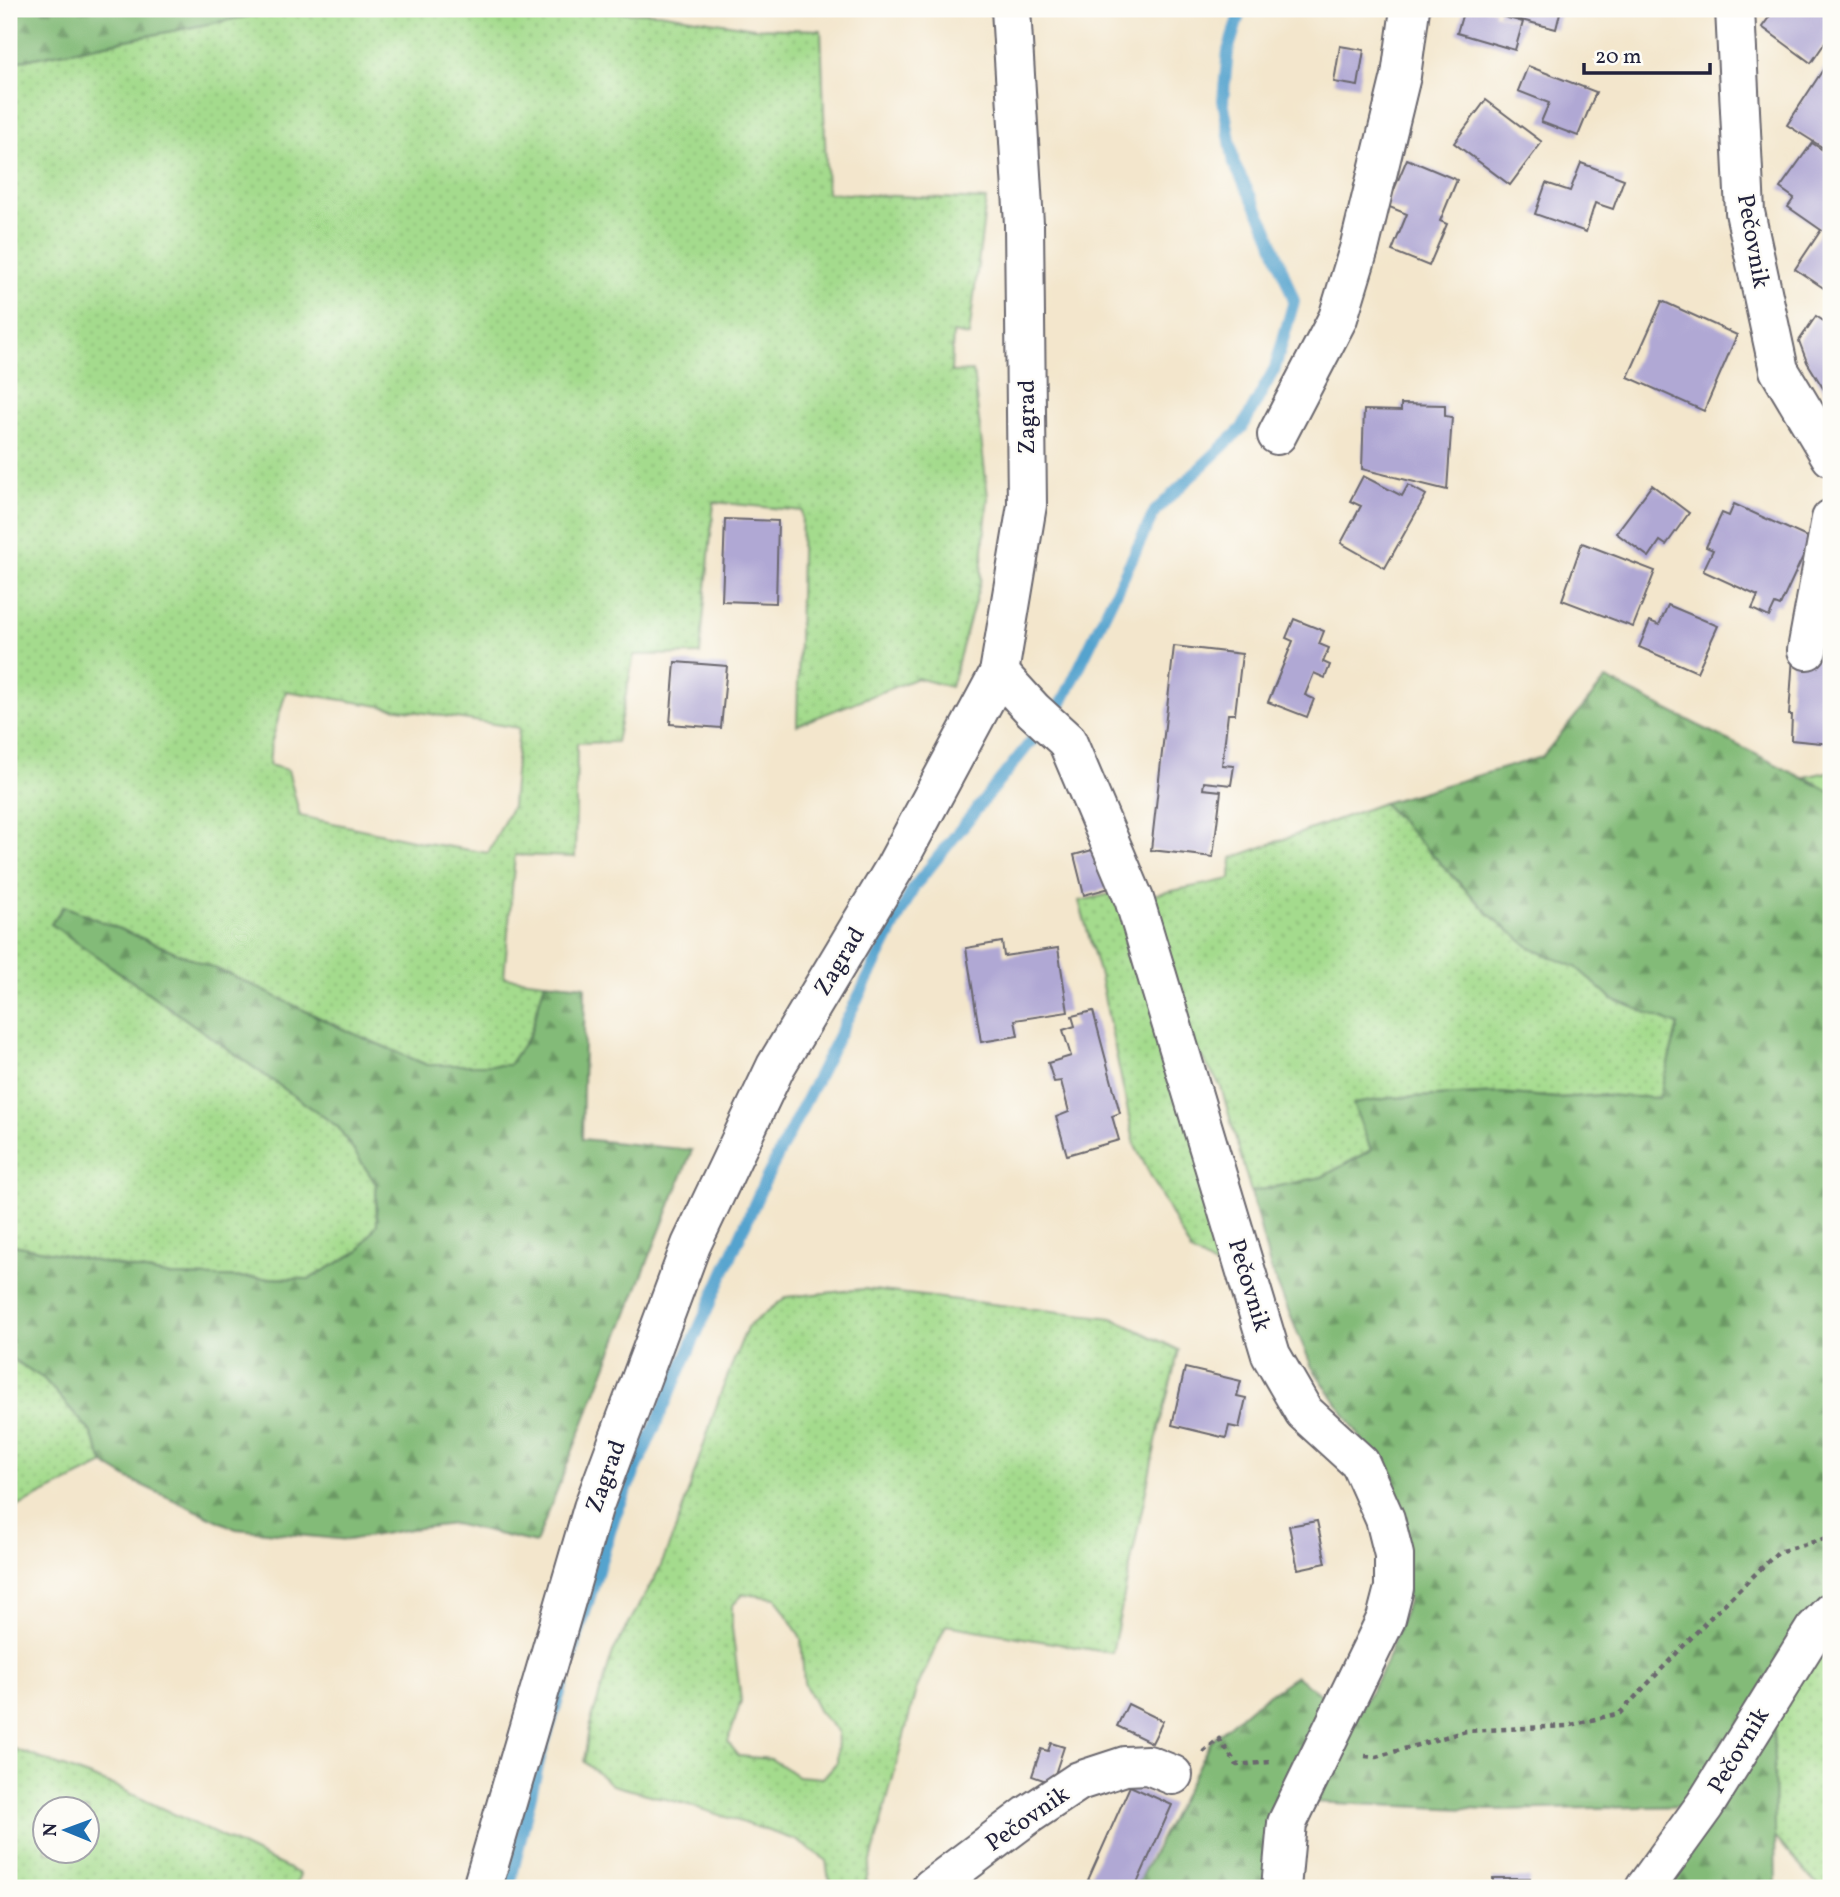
<svg xmlns="http://www.w3.org/2000/svg" width="1840" height="1897" viewBox="0 0 1840 1897" font-family="Vollkorn,serif">
<style>
.grass{fill:url(#grass-dots);stroke:#637e64;stroke-width:2;fill-rule:evenodd}
.forest{fill:url(#forest-firs);stroke:#526e5a;stroke-width:2}
.lines{fill:none;stroke-linecap:round;stroke-linejoin:round}
.stream{stroke:#54a3ce;stroke-width:12}
.building{fill:#b0a8d4}
.minor-casing{stroke:#6b676e;stroke-width:42}
.path{stroke:#6b676e;stroke-width:4.5;stroke-dasharray:5 5;stroke-linecap:butt}
.minor{stroke:#fff;stroke-width:38}
.labels{text-anchor:middle;stroke-width:5;stroke-linejoin:round;paint-order:stroke}
.street-label{font-size:24px;fill:#22223b;stroke:#fdfcf7}
</style>
<defs>
<pattern id="grass-dots" width="8" height="8" patternUnits="userSpaceOnUse" patternTransform="scale(1.75)"><rect width="8" height="8" fill="#a4db8d"/><path d="M2 2h.1M6 6h.1" fill="none" stroke="#8dbc7b" stroke-width="1.8" stroke-linecap="round"/></pattern>
<pattern id="forest-firs" width="22" height="20" patternUnits="userSpaceOnUse" patternTransform="scale(1.75)"><rect width="22" height="20" fill="#83bb78"/><path d="M5 1l3.5 6h-7zM16 11l3.5 6h-7z" fill="#6b9864"/></pattern>
</defs>
<rect width="100%" height="100%" fill="#fdfcf7"/>
<filter id="ink" filterUnits="userSpaceOnUse"><feTurbulence type="fractalNoise" baseFrequency=".0143" numOctaves="2"/><feDisplacementMap in="SourceGraphic" scale="14" xChannelSelector="R" yChannelSelector="G"/><feConvolveMatrix kernelMatrix="1 2 1 2 8 2 1 2 1" color-interpolation-filters="sRGB"/></filter>
<filter id="wash" filterUnits="userSpaceOnUse"><feTurbulence type="fractalNoise" baseFrequency=".00686" numOctaves="4" result="noise"/><feDisplacementMap in="SourceGraphic" scale="28" xChannelSelector="R" yChannelSelector="G"/><feGaussianBlur stdDeviation="1.57" result="paint"/><feColorMatrix in="noise" values="0 0 0 0 0 0 0 0 0 0 0 0 0 0 0 0 0 1.4 0 .05"/><feComposite in="paint" operator="in"/></filter>
<g filter="url(#wash)">
<rect width="100%" height="100%" fill="#f3e6cc"/>
<g class="grass">
<path d="M285,9h249l11,3 114,1 95,15 67,2 6,163 159,7 -17,136 -16,-3 -2,39 22,-1 15,126 -8,86 -29,104 -34,-9 -120,47 5,-214 -88,-9 -14,152 -66,1 -18,87 -39,1 -2,114 -60,-2 -11,122 41,5 -15,52 -21,31h-82l-84,-36 -112,-54 -168,-69 -12,18 287,203 38,57 1,40 -18,27 -50,28 -138,-3 -162,-32v-1181zM286,691l233,37 -7,78 -24,47 -62,-10 -126,-27 -12,-46 -19,-5 2,-21z"/>
<path d="M1831,771v21l-26,-15z"/>
<path d="M1383,803l107,112 42,34 44,18 36,32 66,26 -19,74 -58,-4 -44,3 -56,-5 -111,5 -36,6 17,46 -49,27 -71,15 -30,-105 -28,-43 -41,-149 79,-16 1,-21z"/>
<path d="M1124,891l121,393 -54,-32 -56,-106 -35,-170 -21,-75z"/>
<path d="M864,1289l248,29 67,32 -20,78 -47,225 -166,-28 -30,65 -52,198h-34l-4,-28 -30,-20 -107,-35 -77,-20 -28,-23 5,-34 24,-76 47,-84 18,-45 42,-128 27,-68 39,-30zM743,1594l33,4 25,40 3,45 15,29 19,20 -1,30 -14,16 -25,-2 -27,-17 -32,-3 -11,-14 13,-41 -9,-73v-22z"/>
<path d="M9,1357l35,22 46,52 14,33 -95,47z"/>
<path d="M1831,1633v255h-11l-45,-51 -2,-125z"/>
<path d="M9,1747l106,39 185,88 -5,14h-286zM46,1810h42v42h-42z"/>
</g>
<g class="forest">
<path d="M29,9h256l-276,54v-46z"/>
<path d="M1606,679l225,113v803l-139,211 -204,4 -176,-8 37,-73 36,-64 23,-64 -21,-125 -75,-109 -42,-100 -19,-75 71,-15 49,-27 -18,-46 37,-6 111,-5 56,5 44,-3 58,3 19,-73 -66,-26 -36,-32 -44,-18 -42,-34 -107,-112 159,-46z"/>
<path d="M64,906l167,69 112,54 84,36h82l21,-31 15,-52 40,4 -3,153 110,11 -156,393 -82,-19 -43,5 -63,11 -112,-11 -105,-49 -27,-16 -14,-33 -46,-52 -35,-22v-113l162,32 138,3 50,-28 18,-27 -1,-40 -38,-57 -287,-203z"/>
<path d="M1296,1676l29,22 -25,51 -27,67 -10,72h-128l76,-147 41,-35z"/>
<path d="M1773,1712l3,176h-117z"/>
</g>
<g class="lines">
<path class="stream" d="M509,1888l31,-131 75,-241 147,-329 152,-300 148,-184 93,-192 87,-83 33,-60 19,-67 -27,-73 -33,-64 -11,-64 5,-49 13,-42"/>
</g>
<g id="blocks">
<g class="building">
<path d="M1464,9h31l-2,5 30,8 -8,28 -58,-17z"/>
<path d="M1500,9h61l-5,20 -58,-15z"/>
<path d="M1775,9h56v25l-20,29 -49,-36z"/>
<path d="M1340,46l24,4 -6,36 -24,-4z"/>
<path d="M1826,65l5,3v225l-36,-24 26,-39 -33,-23 6,-9 -14,-10 32,-45 17,11 1,-2 -43,-27z"/>
<path d="M1528,66l68,26 -18,44 -37,-14 8,-19 -31,-12z"/>
<path d="M1486,100l56,42 -32,43 -56,-42z"/>
<path d="M1407,159l50,21 -17,41 7,3 -18,42 -37,-15 15,-37 -20,-8z"/>
<path d="M1581,163l43,16 -11,30 -18,-6 -9,29 -51,-18 11,-31 24,8z"/>
<path d="M1662,301l75,34 -33,76 -76,-34z"/>
<path d="M1816,316l15,10v75l-24,-39 -8,-21z"/>
<path d="M1401,404l44,1v11l7,1 -5,73 -85,-21 2,-59 37,1z"/>
<path d="M1363,476l39,20 6,-11 18,10 -41,73 -44,-25 20,-37 -11,-5z"/>
<path d="M1652,485l37,28 -23,32 -6,-4 -11,16 -33,-24z"/>
<path d="M1734,504l77,35 -31,67 -5,-2 -6,13 -17,-8 6,-13 -55,-25 10,-21 -7,-3 16,-34 7,3z"/>
<path d="M725,519l53,2 -2,82 -54,-2z"/>
<path d="M1582,543l73,28 -22,56 -71,-27z"/>
<path d="M1668,605l50,21 -21,46 -58,-25 11,-26 9,4z"/>
<path d="M1294,619l30,12 -5,13 10,4 -6,14 7,3 -5,13 -11,-5 -9,22 9,4 -7,18 -39,-15 25,-61 -7,-3z"/>
<path d="M1174,646l68,8 -7,60h-7l-6,51 12,1 -3,19 -27,-3 -1,7 18,2 -8,66 -62,-7z"/>
<path d="M1793,656l38,3v85l-40,-4 1,-25h-3z"/>
<path d="M675,662l52,4 -6,62 -51,-4z"/>
<path d="M1107,846l10,40 -33,9 -10,-40z"/>
<path d="M1002,942l2,14 54,-8 10,64 -53,8 3,16 -37,6 -15,-94z"/>
<path d="M1093,1011l27,102 -8,3 7,24 -52,15 -11,-38 13,-5 -8,-31 -7,1 -6,-19 23,-7 -8,-26 12,-4 -3,-10z"/>
<path d="M1185,1368l56,13 -4,15 9,2 -7,30 -10,-2 -3,12 -54,-13z"/>
<path d="M1317,1521l9,42 -28,6 -9,-43z"/>
<path d="M1128,1704l35,17 -11,22 -35,-17z"/>
<path d="M1051,1743l13,4 -12,36 -20,-7 9,-27 7,2z"/>
<path d="M1130,1786l42,19 -37,83h-29l-18,-8z"/>
<path d="M1493,1878h37l-1,10h-36z"/>
</g>
</g>
</g>
<g filter="url(#ink)">
<use href="#blocks" fill-opacity="0" stroke="#6b676e" stroke-width="2"/>
<g class="lines">
<g class="minor-casing">
<g id="minor">
<path d="M1735,9l10,203 34,158 52,87"/>
<path d="M1277,435l61,-117 21,-69 42,-173 9,-67"/>
<path d="M1807,650l24,-131"/>
<path d="M999,673l34,37 34,31 67,158 137,456 33,57 56,51 25,56 9,36v33l-8,31 -99,204 -6,65"/>
<path d="M482,1888l111,-380 98,-263 85,-179 119,-199 104,-194 28,-168 -3,-281 -13,-215"/>
<path d="M931,1888l97,-73 51,-34 46,-15 23,-1 25,10"/>
<path d="M1645,1888l60,-83 109,-175 17,-18"/>
</g>
</g>
<g class="path">
<path d="M1203,1752l16,-13 18,26 33,-3"/>
<path d="M1365,1756l11,1 90,-26 101,-5 53,-13 88,-93 70,-68 53,-15"/>
</g>
<use href="#minor" class="minor"/>
</g>
</g>
<g class="labels">
<g class="street-label">
<text transform="translate(1754 241) rotate(80)" y="8">Pečovnik</text>
<text transform="translate(1026 417) rotate(-90)" y="8">Zagrad</text>
<text transform="translate(839 961) rotate(-59)" y="8">Zagrad</text>
<text transform="translate(1250 1285) rotate(73)" y="8">Pečovnik</text>
<text transform="translate(605 1476) rotate(-70)" y="8">Zagrad</text>
<text transform="translate(1738 1750) rotate(-59)" y="8">Pečovnik</text>
<text transform="translate(1027 1818) rotate(-35)" y="8">Pečovnik</text>
</g>
</g>
<rect width="1840" height="1897" fill="none" stroke="#fdfcf7" stroke-width="35"/>
<g transform="translate(66 1830) rotate(271)"><circle r="33" fill="#fdfcf7" stroke="#a5a5ac" stroke-width="2"/>
<path d="M0-5L12 26L0 18L-12 26Z" fill="#1f6fb2"/>
<text y="-10" font-size="19" font-weight="bold" text-anchor="middle" fill="#22223b">N</text>
</g>
<path d="M1584 63v10h126v-10" fill="none" stroke="#22223b" stroke-width="3.5"/>
<text x="1595" y="63" font-size="21" fill="#22223b" stroke="#fdfcf7" stroke-width="5" paint-order="stroke">20 m</text>
</svg>
